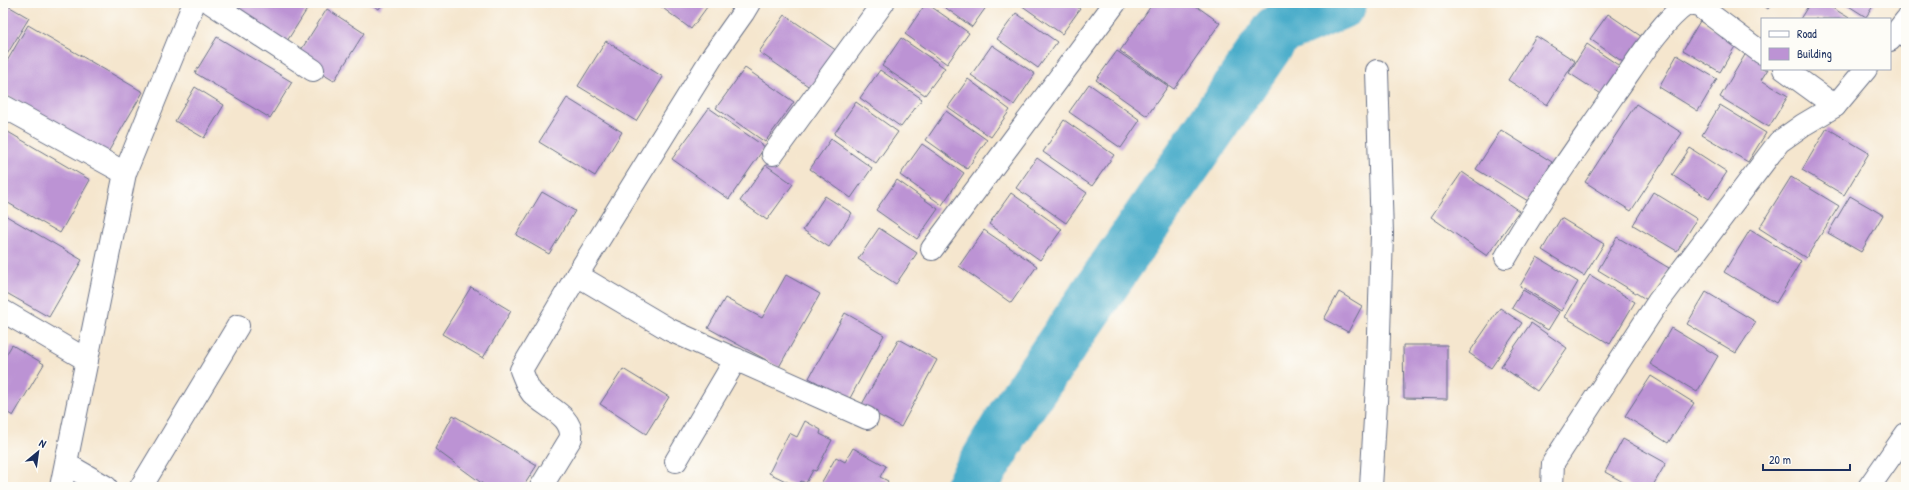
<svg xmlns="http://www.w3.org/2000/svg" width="1909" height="490" viewBox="0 0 1909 490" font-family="'Patrick Hand',sans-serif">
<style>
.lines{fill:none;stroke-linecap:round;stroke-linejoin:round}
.river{stroke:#4badca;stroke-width:52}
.building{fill:#bc93d4}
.minor-casing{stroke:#676f85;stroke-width:24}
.minor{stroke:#fff;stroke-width:22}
</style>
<rect width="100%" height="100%" fill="#fdfcf7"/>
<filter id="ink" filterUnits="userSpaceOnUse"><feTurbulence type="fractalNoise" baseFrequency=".025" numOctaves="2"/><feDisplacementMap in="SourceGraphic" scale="8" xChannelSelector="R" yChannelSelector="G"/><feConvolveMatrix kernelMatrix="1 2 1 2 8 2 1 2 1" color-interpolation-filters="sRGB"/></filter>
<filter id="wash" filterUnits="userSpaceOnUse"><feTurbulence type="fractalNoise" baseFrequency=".012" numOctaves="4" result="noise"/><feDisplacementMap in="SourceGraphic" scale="16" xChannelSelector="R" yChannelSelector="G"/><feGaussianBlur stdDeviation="0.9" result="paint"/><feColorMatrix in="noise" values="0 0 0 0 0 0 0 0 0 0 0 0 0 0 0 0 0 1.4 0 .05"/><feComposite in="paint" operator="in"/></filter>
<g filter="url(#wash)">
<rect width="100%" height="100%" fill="#f5e6ce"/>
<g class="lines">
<path class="river" d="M971,487l45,-76 261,-380 64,-28"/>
</g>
<g id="blocks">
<g class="building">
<path d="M3,3l26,15 -26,43z"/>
<path d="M210,3h101l-29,46z"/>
<path d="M369,3h14l-4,6z"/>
<path d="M656,3h54l-19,26z"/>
<path d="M926,3l43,30 -22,31 -42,-30z"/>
<path d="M939,3h50l-17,24z"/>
<path d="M1022,3h50l8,6 -18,25 -41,-29z"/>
<path d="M1153,3h39l28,20 -46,66 -54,-38z"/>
<path d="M1760,3h13l-5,6z"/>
<path d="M1810,3h14l27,16h-51z"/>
<path d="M1844,3h31l-9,14z"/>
<path d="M327,9l37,24 -30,48 -38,-23z"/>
<path d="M1016,13l41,29 -19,26 -41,-29z"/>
<path d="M1608,14l40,27 -18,26 -40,-28z"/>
<path d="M785,15l52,36 -26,37 -52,-36z"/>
<path d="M1700,21l37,22 -17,29 -37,-22z"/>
<path d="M28,25l115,67 -36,62 -104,-61v-25z"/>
<path d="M1536,36l39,25 -28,44 -39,-25z"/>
<path d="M217,37l75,45 -22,36 -75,-45z"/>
<path d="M901,38l44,30 -20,27 -43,-29z"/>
<path d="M606,41l57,36 -27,44 -58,-35z"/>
<path d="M1587,44l40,27 -18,28 -40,-26z"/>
<path d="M992,45l43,29 -21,31 -43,-30z"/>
<path d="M1749,48l13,7v14h6l-7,11 27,16 -19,31 -49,-30z"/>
<path d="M1117,51l51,35 -21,30 -51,-36z"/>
<path d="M1677,55l40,24 -19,32 -39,-24z"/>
<path d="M745,68l49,34 -29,40 -49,-34z"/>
<path d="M880,70l42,29 -21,28 -41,-29z"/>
<path d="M968,79l42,31 -19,27 -43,-30z"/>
<path d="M1089,84l51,36 -19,28 -52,-36z"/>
<path d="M195,87l29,18 -20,33 -29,-17z"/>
<path d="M567,98l55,34 -27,44 -56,-34z"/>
<path d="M856,102l42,30 -22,31 -42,-29z"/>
<path d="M1636,104l46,29 -51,78 -46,-29z"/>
<path d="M1720,105l46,28 -18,29 -46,-27z"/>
<path d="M709,108l56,39 -36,52 -57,-40z"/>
<path d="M946,111l41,29 -20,29 -41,-29z"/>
<path d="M1064,120l50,35 -22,31 -49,-34z"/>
<path d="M1827,128l42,25 -25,42 -42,-25z"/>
<path d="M3,129l87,51 -30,53 -57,-33z"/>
<path d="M1501,130l51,32 -24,39 -52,-32z"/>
<path d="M831,139l41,29 -21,30 -41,-29z"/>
<path d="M922,144l42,29 -22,32 -42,-30z"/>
<path d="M1690,148l37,24 -18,27 -37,-24z"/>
<path d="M1037,158l50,35 -21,30 -50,-35z"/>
<path d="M766,165l27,19 -26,36 -27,-19z"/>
<path d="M1462,172l57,39 -32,45 -56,-39z"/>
<path d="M1791,177l48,29 -33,52 -47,-30z"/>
<path d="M897,180l41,29 -21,30 -41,-29z"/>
<path d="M542,192l33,19 -26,43 -33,-19z"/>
<path d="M1653,192l44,27 -20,32 -44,-26z"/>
<path d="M1011,193l51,36 -22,31 -51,-36z"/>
<path d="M825,196l27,17 -23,34 -26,-17z"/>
<path d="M1850,196l33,19 -22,37 -33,-19z"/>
<path d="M3,214l79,46 -33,57 -46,-26z"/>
<path d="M1561,218l43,26 -20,32 -42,-26z"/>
<path d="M879,228l38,25 -21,31 -38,-25z"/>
<path d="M984,230l53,36 -26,37 -52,-37z"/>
<path d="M1750,230l51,31 -25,42 -52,-31z"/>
<path d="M1617,237l52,31 -20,33 -51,-31z"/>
<path d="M1537,257l41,25 -17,29 -41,-25z"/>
<path d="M786,275l34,19 -41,73 -71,-39 17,-30 37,20z"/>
<path d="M1590,275l45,27 -25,42 -45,-27z"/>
<path d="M471,287l40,24 -28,47 -41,-24z"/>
<path d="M1523,290l36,22 -11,18 -36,-22z"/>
<path d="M1339,292l23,14 -14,26 -24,-13z"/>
<path d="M1706,292l50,30 -20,31 -49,-29z"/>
<path d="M1500,308l22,15 -31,45 -22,-15z"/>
<path d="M845,313l39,22 -35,65 -40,-22z"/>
<path d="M1531,323l36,25 -30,43 -36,-25z"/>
<path d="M1671,328l47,28 -21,36 -47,-28z"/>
<path d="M899,339l38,21 -36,67 -40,-21z"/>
<path d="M12,345l32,19 -31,52 -10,-6v-50z"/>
<path d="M1403,345h44v54l-43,-1z"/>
<path d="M623,369l46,28 -23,37 -46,-30z"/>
<path d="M1651,376l43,27 -26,40 -43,-27z"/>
<path d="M453,415l84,50 -14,22h-36l-52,-38z"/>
<path d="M805,421l16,9 -1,4 12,6 -16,31 -3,-1 -7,13 -5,-2 -3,6 -29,-14 20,-40 8,4z"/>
<path d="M1623,439l43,24 -14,24h-20l-27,-15z"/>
<path d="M853,448l33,18 -6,11 8,4 -3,6h-66l17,-30 9,5z"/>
</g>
</g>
</g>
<g filter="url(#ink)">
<use href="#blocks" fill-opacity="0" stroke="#676f85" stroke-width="1"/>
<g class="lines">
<g class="minor-casing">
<g id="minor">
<path d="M211,3l102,67"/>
<path d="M1890,40l16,-20"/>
<path d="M1784,69l51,37"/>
<path d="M3,106l122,67"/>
<path d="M773,154l110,-151"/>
<path d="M932,249l183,-246"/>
<path d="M1506,257c33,-57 71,-109 108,-163 19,-26 47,-73 73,-90l12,2 63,47"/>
<path d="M577,275l93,55 197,88"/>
<path d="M3,311l84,49"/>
<path d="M676,461l60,-102"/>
<path d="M66,464l40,23"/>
<path d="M61,487l64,-314 69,-170"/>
<path d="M141,487l97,-161"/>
<path d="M541,487l30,-49c2,-23 -26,-31 -39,-45 -5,-6 -8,-16 -11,-23l56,-95 137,-221 29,-41 6,-10"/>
<path d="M1371,487l7,-120 4,-133 -5,-163"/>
<path d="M1552,487l1,-24 105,-161 121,-160 24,-17 32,-19 31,-37"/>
<path d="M1869,487l37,-53"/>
</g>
</g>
<use href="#minor" class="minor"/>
</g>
</g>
<rect width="1909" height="490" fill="none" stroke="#fdfcf7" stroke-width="16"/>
<rect x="1761" y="18" width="130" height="52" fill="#fdfcf7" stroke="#a3aaba"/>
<rect x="1769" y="31" width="20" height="6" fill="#ffffff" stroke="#a3aaba"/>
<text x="1797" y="38" font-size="12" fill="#1b2f5e">Road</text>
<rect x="1769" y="48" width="20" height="12" fill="#bc93d4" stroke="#a3aaba"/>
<text x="1797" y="58" font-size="12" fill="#1b2f5e">Building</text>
<g transform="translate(38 452) rotate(29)" stroke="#fdfcf7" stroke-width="3" paint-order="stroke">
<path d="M0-3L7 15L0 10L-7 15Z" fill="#1b2f5e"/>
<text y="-6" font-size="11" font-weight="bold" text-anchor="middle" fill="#1b2f5e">N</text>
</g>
<path d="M1763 464v6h87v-6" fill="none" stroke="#1b2f5e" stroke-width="2"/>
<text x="1769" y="464" font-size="12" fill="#1b2f5e" stroke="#fdfcf7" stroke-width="3" paint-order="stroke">20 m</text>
</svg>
